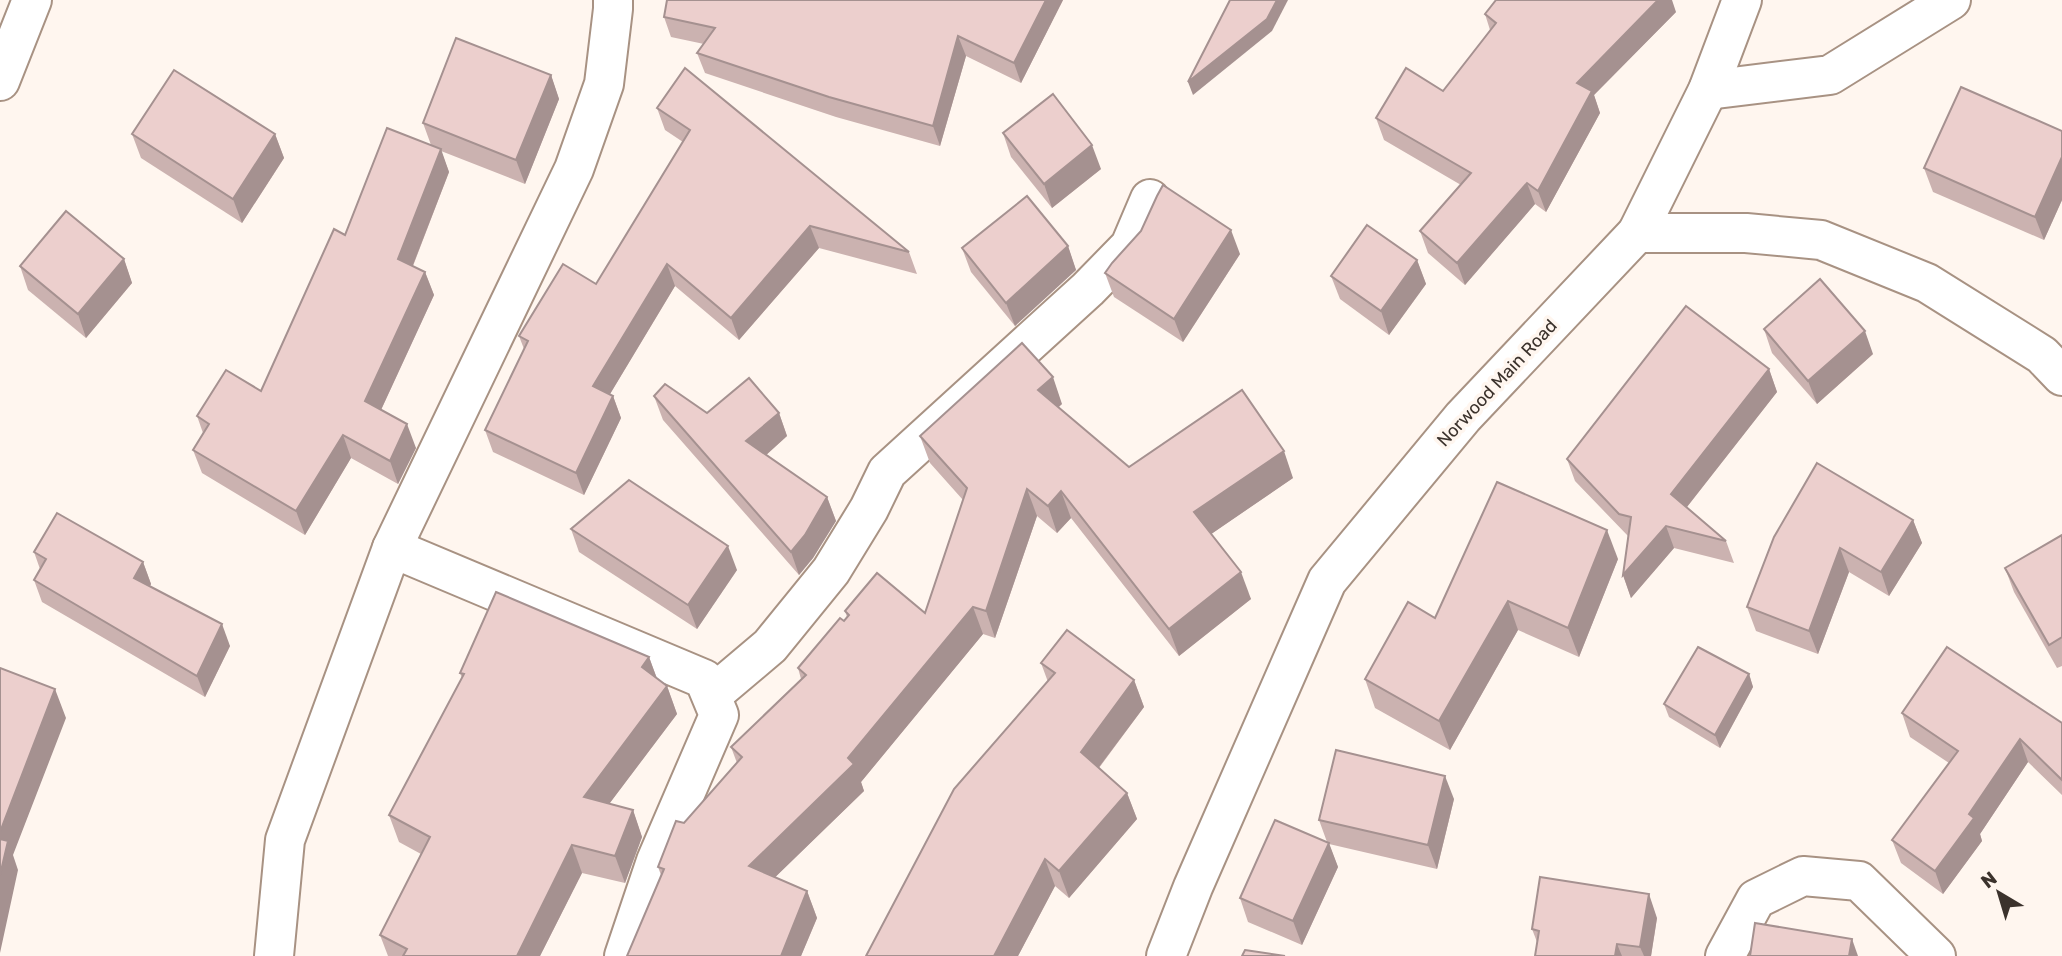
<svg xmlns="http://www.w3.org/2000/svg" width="2062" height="956" viewBox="0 0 2062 956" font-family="Rubik,sans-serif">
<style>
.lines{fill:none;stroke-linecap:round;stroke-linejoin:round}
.street-casing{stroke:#a89283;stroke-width:42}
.secondary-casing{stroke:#a89283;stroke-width:42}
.street{stroke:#fff;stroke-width:38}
.secondary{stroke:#fff;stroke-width:38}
.wall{fill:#cbb2b0}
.shaded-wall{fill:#a59190}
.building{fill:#eccfcd;stroke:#a59190;stroke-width:2}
.labels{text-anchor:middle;stroke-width:7;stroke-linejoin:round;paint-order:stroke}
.street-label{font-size:18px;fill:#3b322c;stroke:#fff6ef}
</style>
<rect width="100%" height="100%" fill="#fff6ef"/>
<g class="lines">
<g class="street-casing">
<g id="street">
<path d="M1708,90l122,-15 121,-75"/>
<path d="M1637,233l71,-143 34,-90"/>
<path d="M392,548l312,131 15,36 -63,146 -32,95"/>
<path d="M712,695l58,-49 61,-75 38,-62 18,-37 201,-183 42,-43 20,-47"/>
<path d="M274,956l11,-116 107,-292 182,-379 30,-85 9,-75v-9"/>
<path d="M1166,956l27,-69 134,-306 136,-164 174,-184h109l75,7 106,43 115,72 20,21"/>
<path d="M1725,956l31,-57 47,-23 56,5 77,75"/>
</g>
</g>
<g class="secondary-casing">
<path id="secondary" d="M0,81l32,-81"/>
</g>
<use href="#street" class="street"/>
<use href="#secondary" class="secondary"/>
</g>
<g class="wall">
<path d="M1063,0l-42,83 -55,-27 -26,90 -104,-29 -131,-44 -8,-20 7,-9 -33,-7 -7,-20z"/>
<path d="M1676,12l-82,83 6,18 -54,99 -11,-8 -70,81 -37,-32 -8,-22 41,-46 -77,-45 -8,-22 67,-27 47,-61 -5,-16z"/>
<path d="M551,75l8,24 -34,85 -84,-33 8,21 -36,94 12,6 9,23 -53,115 35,38 -18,36 -47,-26 -46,77 -103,-62 -9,-23 10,-17 -6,-17 64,-25 84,-156 86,-90 -8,-22z"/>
<path d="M657,108l252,144 8,22 -98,-26 -80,92 -64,-54 -65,108 3,2 8,22 -37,77 -91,-43 -8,-22 39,-81 -5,-13 77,-52 87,-142 -18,-12z"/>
<path d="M2062,131v69l-18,40 -111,-48 -9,-24z"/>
<path d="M1003,133l98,36 -49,39 -41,-51z"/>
<path d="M132,134h143l9,24 -42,65 -101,-65z"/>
<path d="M1068,246l8,24 -61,56 -44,-54 -9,-24z"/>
<path d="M1240,254l-57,88 -69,-45 -9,-24z"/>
<path d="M124,259l8,24 -46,55 -58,-48 -8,-24z"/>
<path d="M1417,260l9,24 -37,51 -49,-36 -9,-23z"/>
<path d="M1764,329l109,25 -56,50 -45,-51z"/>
<path d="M1769,369l8,23 -90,115 39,34 8,22 -60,-15 -43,50 -8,-23 5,-39 -53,-55 -8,-22z"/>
<path d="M654,396l53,17h72l8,23 -21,19 61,42 9,24 -23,37 -14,17 -136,-155z"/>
<path d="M1062,404l-4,3 71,60 164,11 -82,56 40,65 -72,57 -108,-138 -14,15 -20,-17 -42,122 -12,-4 -122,148 3,9 -89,86 32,14 10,27 -16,38h-174l34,-81 -3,-8 26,-44 53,-60 -6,-16 70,-68 -3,-11 49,-51 -2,-6 80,2 38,-113 -33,-37 -10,-27z"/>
<path d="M1913,520l9,23 -33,53 -40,-24 -31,82 -62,-23 -9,-24 27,-70z"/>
<path d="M571,529l166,41 -40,59 -118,-77z"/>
<path d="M2062,535v131l-5,2 -43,-76 -9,-24z"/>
<path d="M34,552l109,10 8,22 -1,2 80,60 -25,51 -163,-95 -8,-22 6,-11z"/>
<path d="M1618,559l-39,98 -61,-27 -68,120 -75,-42 -10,-29 70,-61z"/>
<path d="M649,657l8,22 10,7 10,28 -68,90 24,6 9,27 -17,46 -43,-10 -42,83h-152l-8,-21 41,-81 -22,-12 -10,-27 73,-137 -2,-5z"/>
<path d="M1041,663l93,17 10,27 -45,61 28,25 10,26 -68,79 -14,-12 -37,70h-152l182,-274z"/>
<path d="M1749,674l4,13 -33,61 -51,-31 -5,-13z"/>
<path d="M1902,713l160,10v72l-34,-33 -48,72 2,7 -39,53 -42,-31 -9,-23 57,-77 -39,-26z"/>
<path d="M1454,799l-17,70 -108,-25 9,23 -36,78 -54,-23 -8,-24 87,-56 -8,-22z"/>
<path d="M1657,918l-6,38h-116l2,-14 -5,-13z"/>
</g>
<g class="shaded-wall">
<path d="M1046,0h17l-42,83 -7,-20z"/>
<path d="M1277,0h11l-16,31 -79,64 -5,-13z"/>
<path d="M1658,0h14l4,12 -82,83 6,18 -54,99 -8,-21 39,-108z"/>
<path d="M958,36l8,20 -26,90 -7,-20z"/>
<path d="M551,75l8,24 -34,85 -9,-24z"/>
<path d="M275,134l9,24 -42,65 -9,-24z"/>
<path d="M1092,145l9,24 -49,39 -8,-24z"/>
<path d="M441,149l8,23 -43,111 -8,-24z"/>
<path d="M2062,157v43l-18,40 -9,-23z"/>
<path d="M1527,183l8,21 -70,81 -8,-22z"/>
<path d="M810,226l9,22 -80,92 -8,-22z"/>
<path d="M1231,230l9,24 -57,88 -9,-23z"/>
<path d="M1068,246l8,24 -61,56 -9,-23z"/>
<path d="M124,259l8,24 -46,55 -8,-24z"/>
<path d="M1417,260l9,24 -37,51 -8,-24z"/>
<path d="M667,264l8,22 -74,123 -8,-23z"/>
<path d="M425,272l9,23 -60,130 -9,-24z"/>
<path d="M1865,331l8,23 -56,50 -9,-23z"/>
<path d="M1769,369l8,23 -98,125 -8,-23z"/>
<path d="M1053,377l9,27 -14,13 -10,-27z"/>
<path d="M613,396l8,22 -37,77 -8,-22z"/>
<path d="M779,413l8,23 -32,29 -9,-24z"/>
<path d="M407,424l9,24 -18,36 -8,-23z"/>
<path d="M343,435l8,23 -46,77 -9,-24z"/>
<path d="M1284,451l9,27 -89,61 -10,-27z"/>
<path d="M1027,489l10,27 -42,122 -9,-27z"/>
<path d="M1061,491l10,27 -14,15 -9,-27z"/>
<path d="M827,497l9,24 -23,37 -14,17 -8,-23z"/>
<path d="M1913,520l9,23 -33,53 -8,-24z"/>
<path d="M1666,526l8,22 -43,50 -8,-23z"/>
<path d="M1607,530l11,29 -39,98 -11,-29z"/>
<path d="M728,546l9,24 -40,59 -9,-24z"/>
<path d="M1840,548l9,24 -31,82 -9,-23z"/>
<path d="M143,562l8,22 -9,16 -8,-22z"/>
<path d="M1241,572l10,27 -72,57 -10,-27z"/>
<path d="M1508,601l10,29 -68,120 -11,-29z"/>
<path d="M973,607l10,27 -122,148 3,9 -105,102 -10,-27 99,-108z"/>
<path d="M222,624l8,22 -25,51 -8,-21z"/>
<path d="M649,657l10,27 -17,-17z"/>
<path d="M1749,674l4,13 -33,61 -5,-13z"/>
<path d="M1134,680l10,27 -54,72 -9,-27z"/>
<path d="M667,686l10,28 -83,110 -10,-27z"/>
<path d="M55,689l11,29 -53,137 5,15 -18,83v-121z"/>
<path d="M2020,739l8,23 -48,72 2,7 -39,53 -8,-23 34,-57z"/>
<path d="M1445,776l9,23 -17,70 -9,-24z"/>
<path d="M1127,793l10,26 -68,79 -10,-27z"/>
<path d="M633,810l9,27 -17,46 -10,-27z"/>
<path d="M1329,843l9,24 -36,78 -9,-24z"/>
<path d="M572,845l10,28 -42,83h-23z"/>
<path d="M1045,859l10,27 -37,70h-24z"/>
<path d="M807,891l10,27 -16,38h-20z"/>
<path d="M1649,894l8,24 -6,38h-7l-4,-9z"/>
<path d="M1852,939l6,17h-9z"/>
<path d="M1617,944l5,12h-7z"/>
</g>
<g class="building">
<path d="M667,0h379l-32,63 -56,-27 -25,90 -104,-29 -132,-44 18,-25 -51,-11z"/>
<path d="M1230,0h47l-10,19 -79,63z"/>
<path d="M1496,0h162l-81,83 15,8 -54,100 -11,-8 -70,80 -37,-32 51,-58 -95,-55 30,-50 37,23 53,-68 -11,-9z"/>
<path d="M456,38l95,37 -35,85 -93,-37z"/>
<path d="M685,68l224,184 -99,-26 -79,92 -64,-54 -74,122 20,10 -37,77 -91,-43 43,-89 -9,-5 44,-72 33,20 94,-154 -33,-22z"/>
<path d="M174,70l101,64 -42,65 -101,-65z"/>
<path d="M1961,87l101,44v26l-27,60 -111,-49z"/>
<path d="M1053,94l39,51 -48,39 -41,-51z"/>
<path d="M387,128l54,21 -43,110 27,13 -60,129 42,23 -17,37 -47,-26 -47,76 -103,-61 16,-26 -12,-8 29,-46 35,21 73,-162 11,6z"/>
<path d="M1163,185l68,45 -57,89 -69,-46 7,-10 29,-32 16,-35z"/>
<path d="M1027,196l41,50 -62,57 -44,-55z"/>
<path d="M66,211l58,48 -46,55 -58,-48z"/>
<path d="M1367,225l50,35 -36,51 -50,-35z"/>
<path d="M1820,279l45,52 -57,50 -44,-52z"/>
<path d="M1686,306l83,63 -98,125 55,47 -60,-15 -43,49 8,-58 -12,-3 -52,-55z"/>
<path d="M1022,343l31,34 -15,13 91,77 113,-77 42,61 -90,61 47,60 -72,57 -108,-138 -13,15 -21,-17 -41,122 -13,-4 -125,151 6,6 -105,102 58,25 -26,65h-154l37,-87 -6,-2 18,-46 8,2 58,-66 -11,-10 75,-72 -8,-7 42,-50 4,3 5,-6 -4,-4 32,-38 48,40 42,-125 -47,-52z"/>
<path d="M749,378l30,35 -33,28 81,56 -22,38 -14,17 -137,-156 11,-12 42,29z"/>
<path d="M1817,463l96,57 -32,52 -41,-24 -31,83 -62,-24 27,-70z"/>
<path d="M629,480l99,66 -40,59 -117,-76z"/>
<path d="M1497,482l110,48 -39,98 -60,-27 -69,120 -74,-42 43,-77 27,16z"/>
<path d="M57,513l86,49 -9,16 88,46 -25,52 -163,-96 12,-21 -12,-7z"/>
<path d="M2062,535v102l-13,8 -44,-77z"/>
<path d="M496,592l153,65 -7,10 25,19 -83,111 49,13 -18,46 -43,-11 -55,111h-114l4,-7 -27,-14 50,-98 -41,-22 75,-141 -4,-1z"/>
<path d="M1067,630l67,50 -53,72 46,41 -68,78 -14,-12 -51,97h-128l88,-167 101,-116 -14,-10z"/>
<path d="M1698,647l51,27 -34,61 -51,-31z"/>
<path d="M1947,647l115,76v57l-42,-41 -51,75 5,4 -39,53 -43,-31 66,-89 -56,-38z"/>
<path d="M0,668l55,21 -55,143z"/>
<path d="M1336,750l109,26 -17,69 -109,-25z"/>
<path d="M1275,820l54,23 -36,78 -53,-23z"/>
<path d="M0,839l8,2 -8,34z"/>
<path d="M1540,877l109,17 -9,53 -23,-3 -2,12h-80l4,-25 -7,-2z"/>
<path d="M1755,923l97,16 -3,17h-99z"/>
<path d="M1245,950l40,6h-43z"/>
</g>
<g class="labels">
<g class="street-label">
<text transform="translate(1497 383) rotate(-47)" y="6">Norwood Main Road</text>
</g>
</g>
<g transform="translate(1999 893) rotate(322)" stroke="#fff6ef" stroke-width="5" paint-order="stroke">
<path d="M0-5L12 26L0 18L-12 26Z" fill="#3b322c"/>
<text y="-10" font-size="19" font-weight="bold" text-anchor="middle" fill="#3b322c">N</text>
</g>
</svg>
